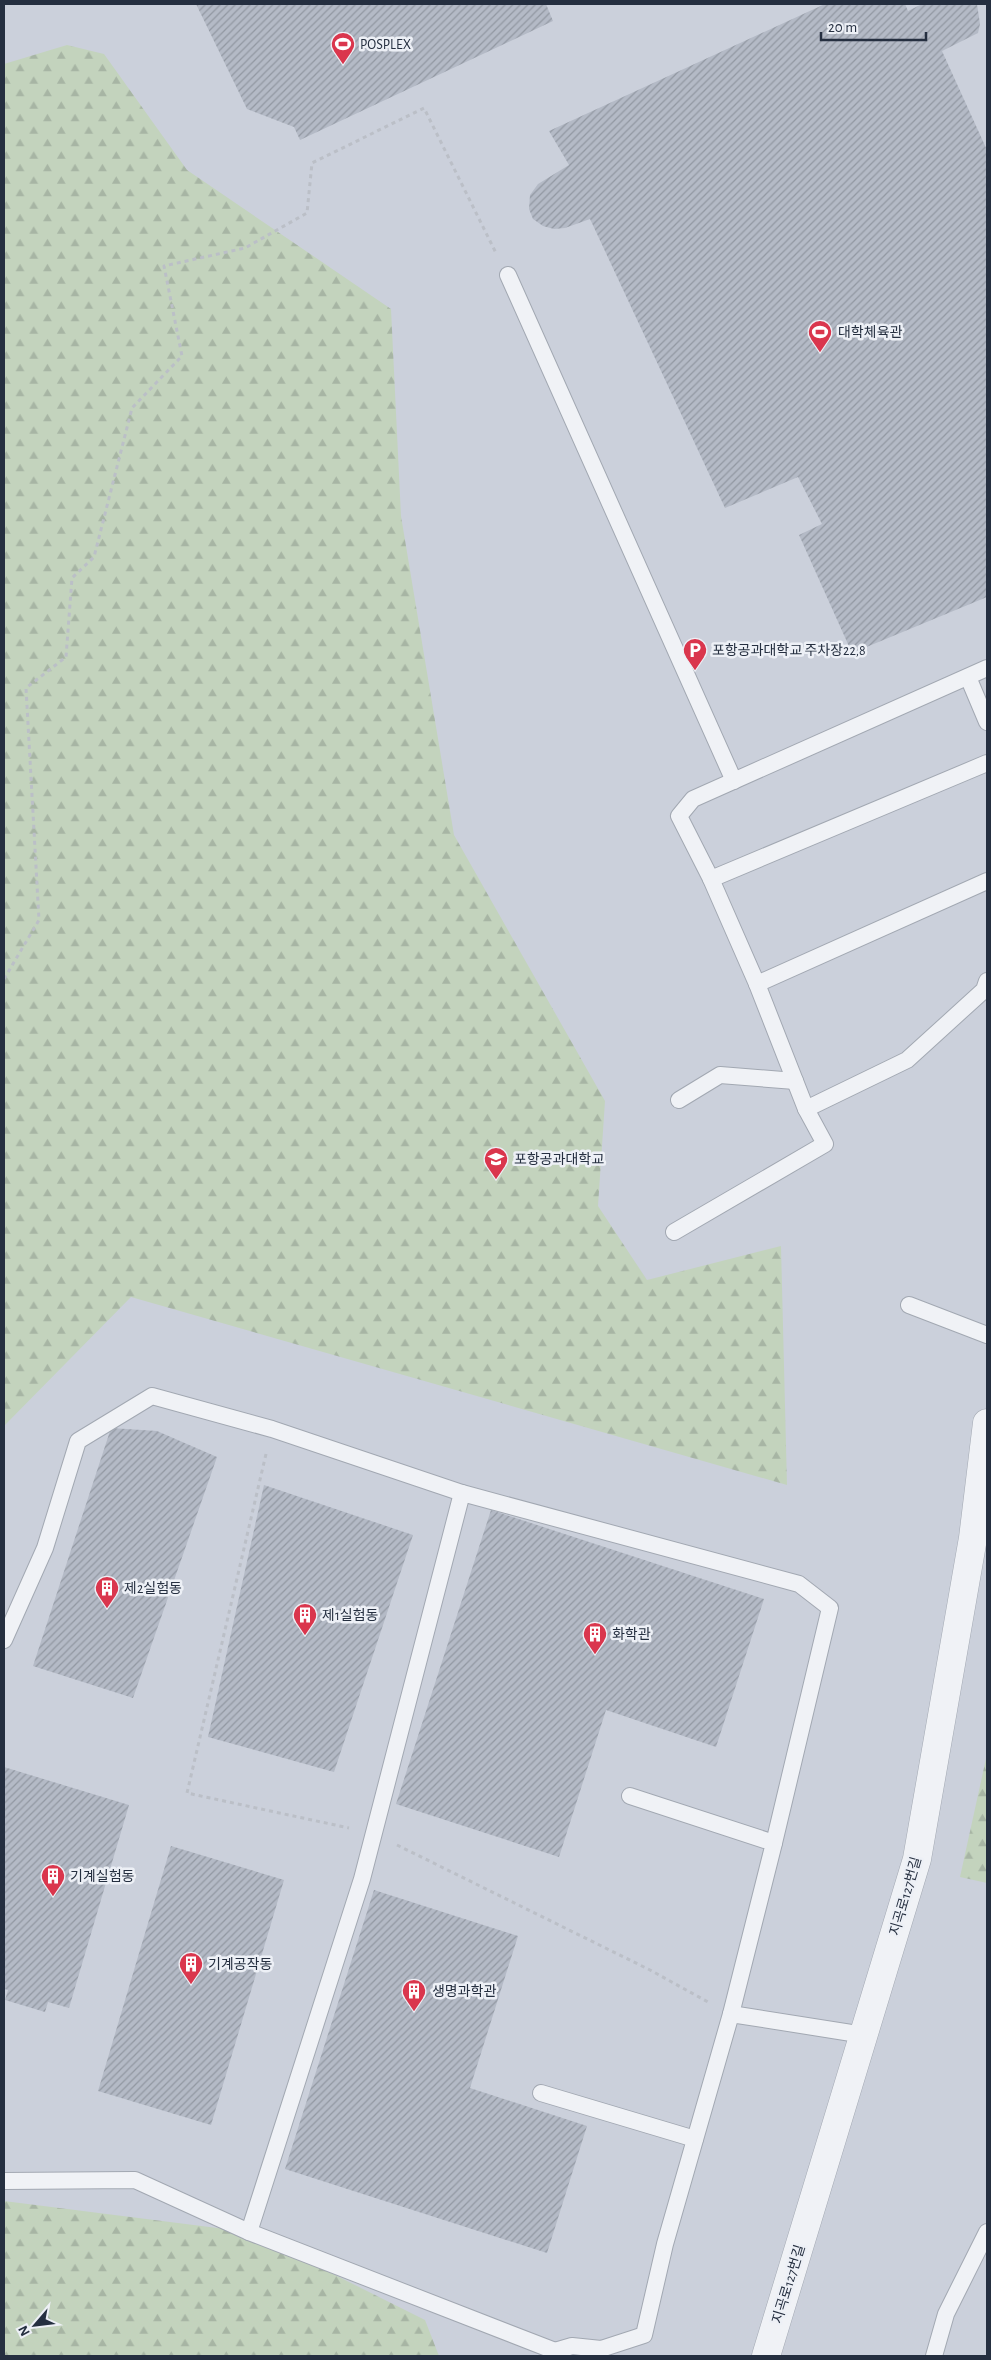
<svg xmlns="http://www.w3.org/2000/svg" width="991" height="2360" viewBox="0 0 991 2360" font-family="'Alegreya Sans','Noto Sans KR',sans-serif">
<style>
.built{fill:#cbd0db}
.forest{fill:url(#forest-firs)}
.building{fill:url(#building-hatch)}
.lines{fill:none;stroke-linecap:round;stroke-linejoin:round}
.service-casing{stroke:#a2a8b2;stroke-width:18}
.minor-casing{stroke:#a2a8b2;stroke-width:29}
.path{stroke:#bbbfc7;stroke-width:3;stroke-dasharray:4 4;stroke-linecap:butt}
.service{stroke:#f0f2f6;stroke-width:16}
.minor{stroke:#f0f2f6;stroke-width:28}
.labels{text-anchor:middle;stroke-width:5;stroke-linejoin:round;paint-order:stroke}
.poi-label{font-size:14px;fill:#252f40;stroke:#edf0f6;text-anchor:start}
.street-label{font-size:14px;fill:#252f40;stroke:#edf0f6}
</style>
<defs>
<pattern id="forest-firs" width="22" height="20" patternUnits="userSpaceOnUse" patternTransform="scale(1.25)"><rect width="22" height="20" fill="#c3d3bd"/><path d="M5 1l3.5 6h-7zM16 11l3.5 6h-7z" fill="#a7b5a4"/></pattern>
<pattern id="building-hatch" width="6" height="6" patternUnits="userSpaceOnUse" patternTransform="scale(1.25)"><rect width="6" height="6" fill="#b4bac6"/><path d="M-1 1l2-2M0 6l6-6M5 7l2-2" fill="none" stroke="#9298a2"/></pattern>
</defs>
<rect width="100%" height="100%" fill="#dde1e8"/>
<rect class="built" x="4" y="4" width="983" height="2352"/>
<g class="forest">
<path d="M67,45l37,9 83,116 204,139 10,207 53,319 151,266 -7,105 49,74 134,-34 6,239 -656,-188 -127,129v-1362z"/>
<path d="M987,1754v129l-27,-6z"/>
<path d="M4,2201l245,31 176,88 14,36h-435z"/>
</g>
<g class="building">
<path d="M196,4h350l7,17 -253,119 -6,-13 -47,-18z"/>
<path d="M825,4h80l3,7 14,-7h55l3,20 -2,9 -36,18 45,99v447l-135,56 -53,-118 23,-11 -24,-47 -73,31 -135,-289 -25,9 -11,1 -11,-3 -10,-7 -4,-10 1,-14 8,-11 31,-19 -20,-34z"/>
<path d="M111,1428l46,3 60,26 -84,241 -100,-32z"/>
<path d="M264,1485l149,50 -79,237 -126,-35z"/>
<path d="M491,1510l273,89 -48,148 -110,-37 -47,147 -163,-53z"/>
<path d="M4,1767l125,38 -60,203 -21,-6 -3,10 -40,-12 3,-10 -4,-1z"/>
<path d="M171,1846l113,34 -73,245 -113,-34z"/>
<path d="M374,1890l144,46 -48,152 117,38 -40,127 -262,-84z"/>
</g>
<g class="lines">
<g class="service-casing">
<g id="service">
<path d="M508,275l226,506"/>
<path d="M987,668l-294,131 -14,17 32,63 276,-116"/>
<path d="M968,677l19,45"/>
<path d="M711,879l46,105 230,-103"/>
<path d="M757,984l49,125 101,-49 77,-70 3,-9"/>
<path d="M679,1100l41,-25 75,6"/>
<path d="M674,1232l151,-88 -19,-35"/>
<path d="M909,1305l78,30"/>
<path d="M4,1640l41,-92 33,-107 74,-45 120,33 190,64"/>
<path d="M630,1796l144,47 -43,171"/>
<path d="M541,2093l154,46"/>
<path d="M4,2181l131,-1 114,52"/>
<path d="M555,2351l-306,-119 113,-353 100,-386 337,91 31,24 -56,235"/>
<path d="M554,2356l1,-5 17,-5 29,3 43,-14 21,-91 66,-230 133,21"/>
<path d="M934,2356l12,-42 41,-82"/>
</g>
</g>
<g class="minor-casing">
<path id="minor" d="M766,2356l151,-497 56,-321 14,-115"/>
</g>
<g class="path">
<path d="M4,979l35,-59 -13,-232 40,-31 6,-79 22,-21 38,-149 50,-52 -18,-90 81,-18 62,-35 5,-50 112,-55 72,145"/>
<path d="M266,1454l-79,339 162,35"/>
<path d="M397,1845l253,125 58,32"/>
</g>
<use href="#service" class="service"/>
<use href="#minor" class="minor"/>
</g>
<defs>
<g id="stadium-pin" transform="scale(1.25)"><path d="M0 17L-7.5 6A9.5 9.5 0 1 1 7.5 6Z" fill="#da364d" stroke="#edf0f6"/><path d="M0-5a6.5 5 0 1 0 0 10a6.5 5 0 1 0 0-10ZM-3.5-1.8h7v3.6h-7Z" fill="#fff"/></g>
<g id="parking-pin" transform="scale(1.25)"><path d="M0 17L-7.5 6A9.5 9.5 0 1 1 7.5 6Z" fill="#da364d" stroke="#edf0f6"/><path d="M-3.5-5.5H1a3.5 3.5 0 0 1 0 7H-1V5.5H-3.5ZM-1-3.4V-.6H.8a1.4 1.4 0 0 0 0-2.8Z" fill="#fff"/></g>
<g id="university-pin" transform="scale(1.25)"><path d="M0 17L-7.5 6A9.5 9.5 0 1 1 7.5 6Z" fill="#da364d" stroke="#edf0f6"/><path d="M0-5L7-2L0 1L-7-2ZM-4 1L0 2.5L4 1V4Q0 6-4 4Z" fill="#fff"/></g>
<g id="building-pin" transform="scale(1.25)"><path d="M0 17L-7.5 6A9.5 9.5 0 1 1 7.5 6Z" fill="#da364d" stroke="#edf0f6"/><path d="M-4-6H4V6H1V3H-1V6H-4ZM-2.5-4.3h1.7v1.8h-1.7ZM.8-4.3h1.7v1.8H.8ZM-2.5-1h1.7V.8h-1.7ZM.8-1h1.7V.8H.8Z" fill="#fff"/></g>
</defs>
<g fill-rule="evenodd">
<use href="#stadium-pin" x="343" y="44"/>
<use href="#stadium-pin" x="820" y="332"/>
<use href="#parking-pin" x="695" y="650"/>
<use href="#university-pin" x="496" y="1159"/>
<use href="#building-pin" x="107" y="1588"/>
<use href="#building-pin" x="305" y="1615"/>
<use href="#building-pin" x="595" y="1634"/>
<use href="#building-pin" x="53" y="1876"/>
<use href="#building-pin" x="191" y="1964"/>
<use href="#building-pin" x="414" y="1991"/>
</g>
<g class="labels">
<g class="poi-label">
<text x="360" y="49">POSPLEX</text>
<text x="838" y="337">대학체육관</text>
<text x="712" y="655">포항공과대학교 주차장22,8</text>
<text x="514" y="1164">포항공과대학교</text>
<text x="124" y="1593">제2실험동</text>
<text x="322" y="1620">제1실험동</text>
<text x="612" y="1639">화학관</text>
<text x="70" y="1881">기계실험동</text>
<text x="208" y="1969">기계공작동</text>
<text x="432" y="1996">생명과학관</text>
</g>
<g class="street-label">
<text transform="translate(905 1896) rotate(-74)" y="5">지곡로127번길</text>
<text transform="translate(788 2284) rotate(-73)" y="5">지곡로127번길</text>
</g>
</g>
<rect width="991" height="2360" fill="none" stroke="#252f40" stroke-width="10"/>
<g transform="translate(35 2325) rotate(242)" stroke="#edf0f6" stroke-width="4" paint-order="stroke">
<path d="M0-4L9 19L0 12L-9 19Z" fill="#252f40"/>
<text y="-8" font-size="14" font-weight="bold" text-anchor="middle" fill="#252f40">N</text>
</g>
<path d="M821 32v8h105v-8" fill="none" stroke="#252f40" stroke-width="2.5"/>
<text x="828" y="32" font-size="15" fill="#252f40" stroke="#edf0f6" stroke-width="4" paint-order="stroke">20 m</text>
</svg>
